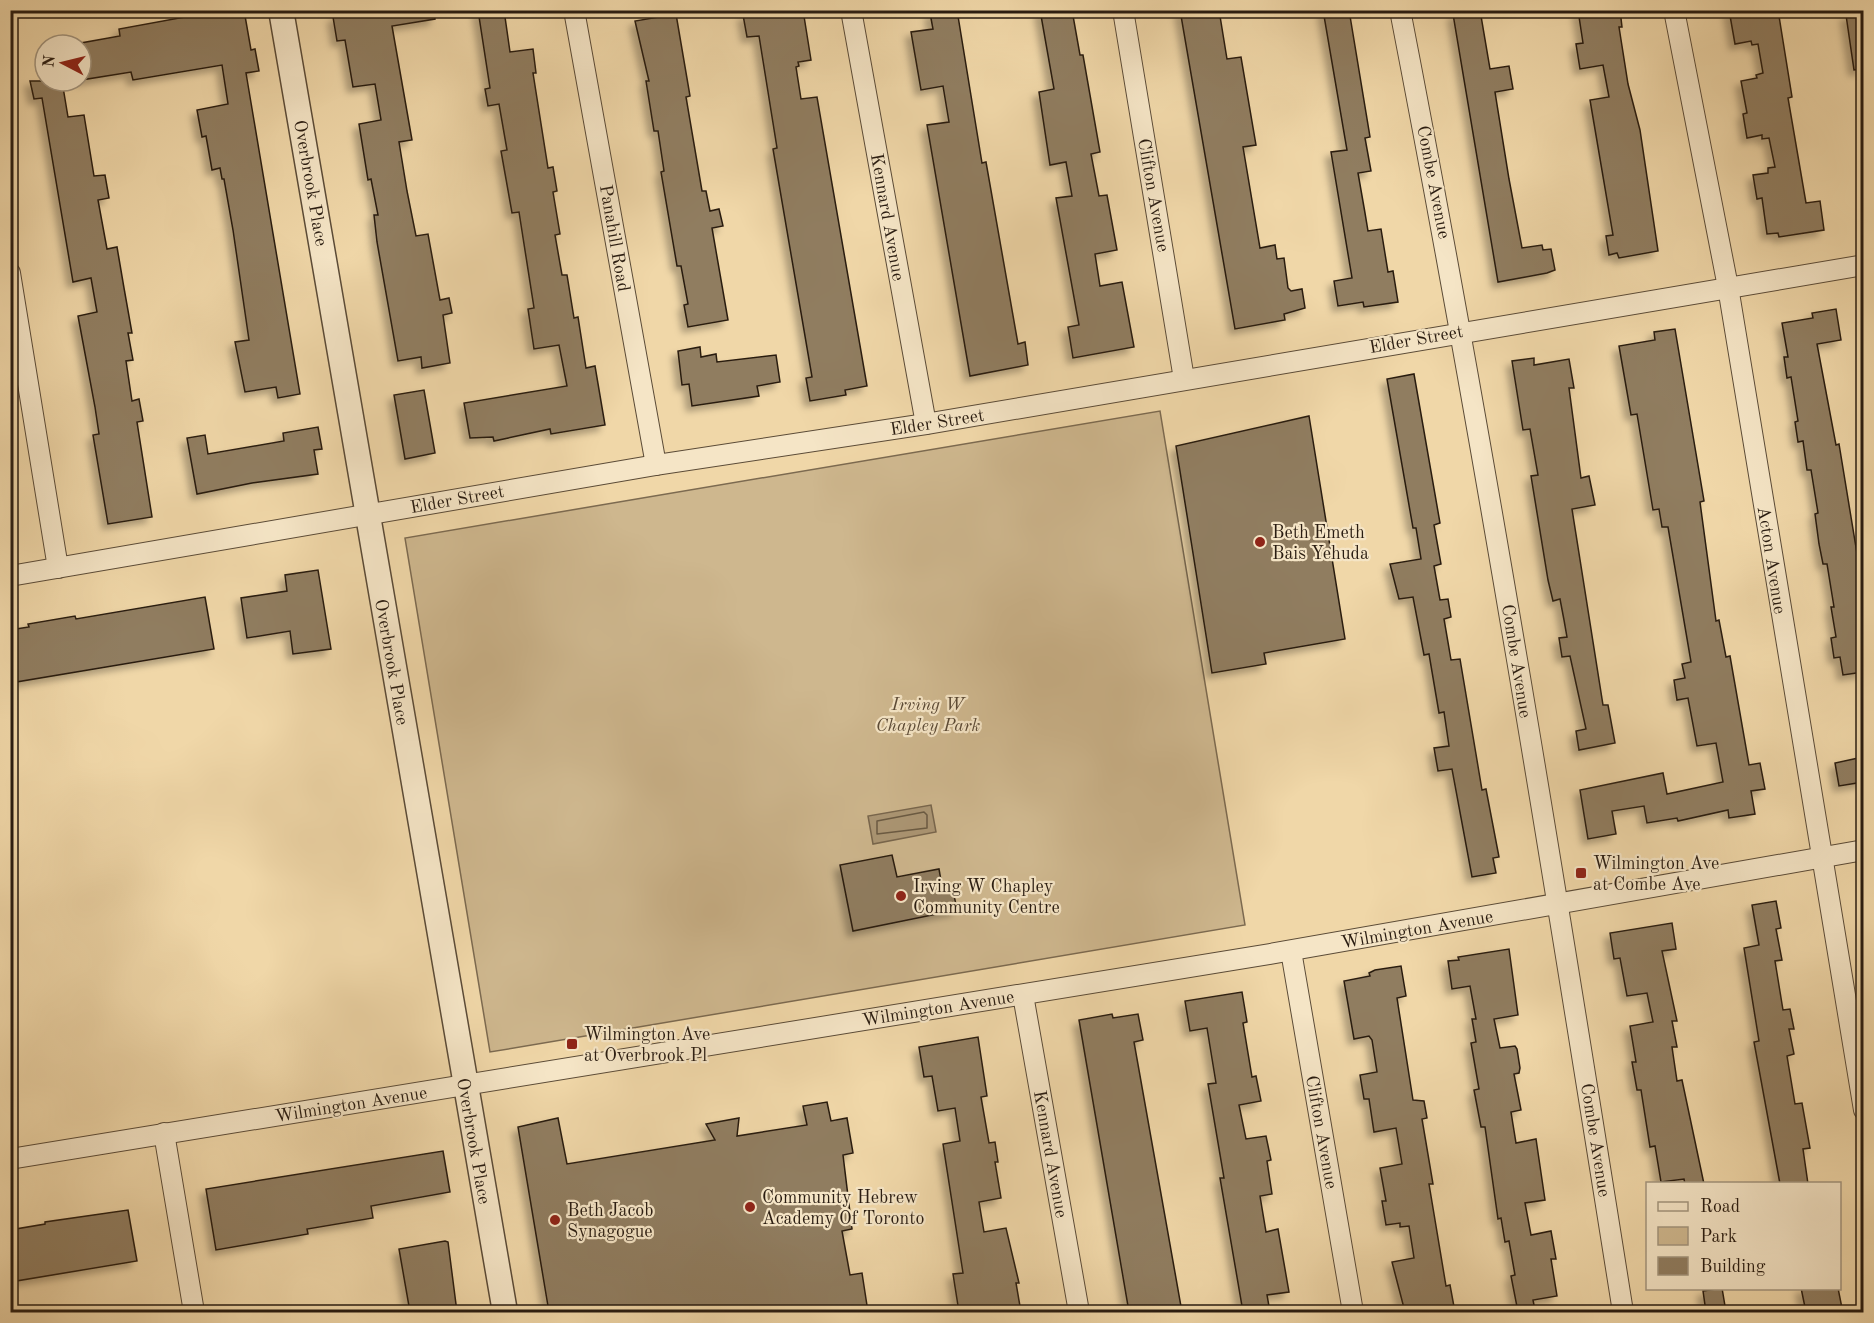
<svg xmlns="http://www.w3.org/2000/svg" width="1874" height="1323" viewBox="0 0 1874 1323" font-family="'Old Standard TT',serif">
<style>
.green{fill:#ceb78e;stroke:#7c6a50;stroke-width:1.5}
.water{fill:#ac9775;stroke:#78664d;stroke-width:1.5}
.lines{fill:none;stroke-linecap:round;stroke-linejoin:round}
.shore{stroke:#6a5a43;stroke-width:1.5}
.building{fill:#907d60;stroke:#291c11;stroke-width:1.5;filter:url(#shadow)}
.minor-casing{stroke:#5b4b37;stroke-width:22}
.tertiary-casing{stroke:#5b4b37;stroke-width:27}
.minor{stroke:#f5e5c6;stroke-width:20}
.tertiary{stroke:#f5e5c6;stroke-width:24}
.poi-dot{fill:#8f2418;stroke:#f5e5c6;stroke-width:2}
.labels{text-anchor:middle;stroke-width:4.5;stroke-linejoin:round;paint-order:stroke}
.street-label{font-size:18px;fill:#291c11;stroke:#f5e5c6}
.poi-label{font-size:18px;fill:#291c11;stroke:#f5e5c6;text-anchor:start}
.park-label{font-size:18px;font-style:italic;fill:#5b4a36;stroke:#f5e5c6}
</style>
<defs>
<filter id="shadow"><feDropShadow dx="-5.5" dy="5.5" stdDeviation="3" flood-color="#0004"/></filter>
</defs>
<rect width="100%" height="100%" fill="#f0d7a8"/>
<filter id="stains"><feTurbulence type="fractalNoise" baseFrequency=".00333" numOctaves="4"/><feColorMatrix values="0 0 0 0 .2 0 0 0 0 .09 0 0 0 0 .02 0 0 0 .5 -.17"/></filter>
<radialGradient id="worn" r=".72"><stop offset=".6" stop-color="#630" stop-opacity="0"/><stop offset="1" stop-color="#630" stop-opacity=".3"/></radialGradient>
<path class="green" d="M1160,411l85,514 -755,127 -85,-514z"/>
<path class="water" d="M931,805l5,27 -63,12 -5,-28z"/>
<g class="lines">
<path class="shore" d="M924,812l3,3v13l-50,6v-13z"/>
</g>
<g class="building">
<path d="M223,10h21l7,40 4,-1 4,22 -13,2 54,321 -22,4 -2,-11 -31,5 -10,-50 14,-2 -16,-110 -9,-51h-2l-2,-11 -8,2 -6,-34 -4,1 -5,-27 31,-6 -6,-39 -89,15 -2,-8 -50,8v-37l39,-7 -1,-7z"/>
<path d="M340,10h94l1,9 -43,7 20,114 -13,2 8,49 9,45 12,-2 12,66 9,-2 3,15 -9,2 7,48 -28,5 -1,-11 -23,4 -21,-119 -3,-27h4l-7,-36 -3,1 -9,-56 22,-4 -6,-36 -22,3 -8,-47 -8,1 -4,-24 7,-1z"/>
<path d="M478,10h26l6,42 23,-3 3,24h-3l15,95 5,-1 4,24 -4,1 7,42 -5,1 7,40h5l7,43 4,-1 8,51 9,-2 10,59 -54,9 -1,-5 -56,12 -1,-4 -23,1 -6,-35 103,-17 -8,-41 -25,4 -6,-40 6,-1 -15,-96 -7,1 -11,-62 6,-1 -8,-46 -11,2 -3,-17 5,-1z"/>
<path d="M754,10h49l8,50 -13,2 1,4 -3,1 5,32 16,-2 50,289 -22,4 1,5 -36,6 -4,-23 6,-1 -39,-228 4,-1 -18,-112 -12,1 -4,-22 11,-1z"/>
<path d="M946,10h11l25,153 4,-1 32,182 7,-2 3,23 -58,11 -43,-251 22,-3 -6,-36 -22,4 -10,-58 22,-3 -3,-16z"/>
<path d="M1040,10h32l8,45h3l17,97 -9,2 8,42 8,-1 10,55 -22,4 5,32 22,-4 12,65 -61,11 -5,-31 11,-2 -23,-127 16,-2 -6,-34 -16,3 -11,-73 15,-3z"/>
<path d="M1180,10h39l8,49 14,-2 15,88 -13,2 17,101 15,-3 2,14 7,-1 4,30 3,3 11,-2 3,19 -21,6 1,6 -50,9z"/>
<path d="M1323,10h26l21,127 -5,1 6,33 -13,2 7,40 3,18 13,-2 7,43 5,-1 5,31 -34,5 -1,-5 -25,4 -4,-25 18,-3 -21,-126 16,-2z"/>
<path d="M1475,10h5l10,59 19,-3 4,23 -18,3 14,87 13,69 20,-3 1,5 8,-1 4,21 -8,3 -49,9 -45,-268z"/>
<path d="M1578,10h42l2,17h-3l9,57 12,46 18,121 -39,7 -2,-5 -8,2 -3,-19 7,-1 -23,-135 19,-3 -6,-32 -23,4 -4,-25 7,-1z"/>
<path d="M1729,10h49l14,87 -4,1 18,105 14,-2 4,29 -45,7 -1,-4 -11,1 -5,-36 -5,1 -4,-24 15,-2v-5l7,-1 -6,-29 -7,1v-4l-15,3 -4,-24 4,-1 -6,-32 16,-3 -1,-3 7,-2 -5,-29 -6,1 -1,-4 -16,3z"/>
<path d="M1863,13v56l-9,1 -8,-55z"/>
<path d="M676,14l14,82 -4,1 16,94h4l4,20 9,-2 4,17 -11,2 16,92 -40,7 -4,-22 4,-1 -7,-38h-4l-16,-94 3,-1 -6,-40h-4l-8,-50h3l-14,-60z"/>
<path d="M30,81h32l6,36 16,-2 10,61 11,-1 4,23 -11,2 9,49 10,-2 7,41 8,45h-4l5,27 -7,1 6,40 7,-2 4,22 -6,1 15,95 -44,7 -15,-89 6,-1 -4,-27 -17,-91 19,-4 -6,-34 -18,4 -31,-184 -8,1z"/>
<path d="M1836,309l5,31 -24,4 19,101 3,-1 24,146v82l-20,3 -3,-18 -6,1 -3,-20 5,-1 -5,-30h3l-7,-43h-4l-4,-20 -4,-30 3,-1 -7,-43h-4l-4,-29 -5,1 -3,-20 3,-1 -7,-44 -4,1 -3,-21h4l-6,-34 31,-5 -1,-5z"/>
<path d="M1675,329l29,172 -4,1 16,119 3,-1 7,37 4,-1 19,109 11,-2 5,26 -14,2 4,23 -26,4 -1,-8 -50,11 -1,-3 -30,5 -3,-17 -32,5 4,23 -28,5 -8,-49 83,-17 4,21 56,-12 -7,-39 -19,3 -9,-48 -11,2 -3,-20 11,-2 -3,-14 9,-2 -23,-135h-6l-3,-18 -6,1 -16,-96 -6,1 -12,-69 36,-6 -1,-8z"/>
<path d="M700,347l1,10 15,-3 1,8 59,-7 4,27 -23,4 2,10 -67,10 -3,-22 -7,1 -4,-34z"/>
<path d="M1534,358v7l35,-6 5,29h-5l12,90 8,-2 6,29 -23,4 31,196h5l7,38 -36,7 -3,-19 10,-2 -16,-73 -8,1 -3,-19 8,-1 -3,-17 -4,-21 -7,2 -5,-21 -17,-104 7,-1 -8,-46 -7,1 -11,-69z"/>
<path d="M1414,374l26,149 -6,2 7,39 -7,2 6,34 8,-1 3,18 -7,2 7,41 9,-1 22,131 4,-1 13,68 -6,1 3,15 -24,4 -20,-108 -14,2 -4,-23 15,-2 -5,-34 -5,1 -10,-59 -5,1 -11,-58 -14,2 -9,-35 31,-5 -5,-31h-3l-26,-149z"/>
<path d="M424,390l11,63 -30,6 -11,-64z"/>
<path d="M1309,416l36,223 -81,14 2,11 -54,9 -36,-227z"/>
<path d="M318,427l4,22 -8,1 4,24 -66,9 -55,11 -10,-56 18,-3 3,19 76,-13 -1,-8z"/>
<path d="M318,570l13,79 -38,5 -3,-23 -43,7 -6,-40 46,-7 -2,-16z"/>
<path d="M205,597l9,52 -204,34v-53l19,-3 -1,-3 47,-8 1,3z"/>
<path d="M1863,757v25l-24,4 -4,-23z"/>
<path d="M892,855l5,22 42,-8 4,23 10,-2 4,20 -104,21 -13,-66z"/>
<path d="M1776,901l5,27 -5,1 6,31 -7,1 8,49 7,-1 4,20h-5l5,25 -7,2 8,48 7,-1 8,45 -7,1 5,35h-28l-26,-142 5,-1 -15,-93 15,-3 -7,-40z"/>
<path d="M1672,923l4,26 -14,2 15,70h-5l5,26h-5l5,34 5,-1 22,104h-19l-1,-5 -23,3 -6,-36 -5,1 -9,-57h-4l-5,-28h4l-6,-36 23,-4 -6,-29 -20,3 -7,-38 -6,1 -4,-26z"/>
<path d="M1509,949l9,66 -24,4 6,29 15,-2 2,3 3,19 -1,5 -5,1 7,36 -10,2 5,31 20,-4 9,61 -20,3 6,32 20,-4 5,28h-5l6,37 -24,4 2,10 -17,2 -7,-36 4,-1 -6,-34 -4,1 -4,-24 -3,1 -13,-92h-4l-7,-37 5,-1 -8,-46 5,-1 -4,-23h4l-6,-33 -18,3 -4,-28 11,-1 -1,-3z"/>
<path d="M1401,966l5,30 -9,2 16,102 11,1 3,17 -5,1 11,65h-4l17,102 4,-1 5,27h-50l-13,-50 22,-4 -5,-32 -9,1v-4l-14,2 -4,-24h4l-6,-33 22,-4 -6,-36 -22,4 -5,-33h-5l-4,-24 17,-3 -5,-32 -3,-4 -15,3 -10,-58 26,-5 -1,-3 6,-3z"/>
<path d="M1242,992l5,30 -4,1 9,54 4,-1 5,25 -22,4 7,34 20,-3 5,24 -4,1 5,33 -12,2 6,36 12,-3 11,63 -22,3 3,17h-27l-23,-134h4l-16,-94 8,-1 -9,-55 -17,3 -5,-30z"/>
<path d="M1112,1014l1,4 25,-4 5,26 -9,2 48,270h-53l-50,-292z"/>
<path d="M978,1037l9,59 -6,1 8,46 6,-1 3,20h-3l6,36 -22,4 5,30 22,-4 13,55h-3l5,29h-62l-6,-38 10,-1 -20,-129 17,-3 -5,-33 -17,3 -6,-35 -8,1 -5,-30z"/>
<path d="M827,1102l4,19 16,-3 6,35 -10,2 9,74 -10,2 8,44 12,-2 6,39h-319l-31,-185 40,-9 9,46 148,-24 -9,-16 33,-6 -2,18 70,-11 -4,-19z"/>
<path d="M443,1151l7,41 -79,14 2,12 -66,11 1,5 -92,16 -10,-61z"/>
<path d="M128,1210l9,51 -127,21v-52l35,-6v-2z"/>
<path d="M445,1241l3,1 9,70h-47l-11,-63z"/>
<path d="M1722,1288l4,24h-20l-3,-21z"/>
<path d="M1801,1288h37l4,20 -36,4z"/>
</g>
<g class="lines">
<g class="minor-casing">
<g id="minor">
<path d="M574,10l82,455"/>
<path d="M851,10l75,414"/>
<path d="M1123,10l61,369"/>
<path d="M1400,10c84,433 154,867 223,1302"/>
<path d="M1674,10l54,277 136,823"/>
<path d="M10,273l48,295"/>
<path d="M10,576l646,-111 270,-41 938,-159"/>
<path d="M1291,951l62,361"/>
<path d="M1023,995l56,317"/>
<path d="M164,1133l30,179"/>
<path d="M10,1159l1260,-205 594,-104"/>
</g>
</g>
<g class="tertiary-casing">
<path id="tertiary" d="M281,10l224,1302"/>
</g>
<use href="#minor" class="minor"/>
<use href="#tertiary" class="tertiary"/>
</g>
<g class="poi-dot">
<circle cx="1260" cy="542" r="6"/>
<rect x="1575" y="867" width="12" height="12" rx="3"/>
<circle cx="901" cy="896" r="6"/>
<rect x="566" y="1038" width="12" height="12" rx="3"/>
<circle cx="750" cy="1207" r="6"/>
<circle cx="555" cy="1220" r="6"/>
</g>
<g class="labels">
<g class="street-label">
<text transform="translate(1434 182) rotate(79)" y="6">Combe Avenue</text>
<text transform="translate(311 183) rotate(80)" y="6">Overbrook Place</text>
<text transform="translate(1154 195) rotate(80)" y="6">Clifton Avenue</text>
<text transform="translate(888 217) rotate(80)" y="6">Kennard Avenue</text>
<text transform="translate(615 238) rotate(80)" y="6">Panahill Road</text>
<text transform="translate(1416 339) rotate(-10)" y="6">Elder Street</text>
<text transform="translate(937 422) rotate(-9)" y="6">Elder Street</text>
<text transform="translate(457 499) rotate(-10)" y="6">Elder Street</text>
<text transform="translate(1772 560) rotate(81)" y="6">Acton Avenue</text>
<text transform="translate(1517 661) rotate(81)" y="6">Combe Avenue</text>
<text transform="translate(392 662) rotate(80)" y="6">Overbrook Place</text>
<text transform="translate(1417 929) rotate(-10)" y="6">Wilmington Avenue</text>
<text transform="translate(938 1008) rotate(-9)" y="6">Wilmington Avenue</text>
<text transform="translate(351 1104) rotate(-9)" y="6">Wilmington Avenue</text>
<text transform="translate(1322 1132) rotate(80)" y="6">Clifton Avenue</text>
<text transform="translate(1596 1140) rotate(81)" y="6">Combe Avenue</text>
<text transform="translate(474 1141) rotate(80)" y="6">Overbrook Place</text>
<text transform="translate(1051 1154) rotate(80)" y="6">Kennard Avenue</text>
</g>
<g class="poi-label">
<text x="1272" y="538">Beth Emeth<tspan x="1272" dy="21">Bais Yehuda</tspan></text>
<text x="1593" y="869">Wilmington Ave<tspan x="1593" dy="21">at Combe Ave</tspan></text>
<text x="913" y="892">Irving W Chapley<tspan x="913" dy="21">Community Centre</tspan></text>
<text x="584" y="1040">Wilmington Ave<tspan x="584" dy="21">at Overbrook Pl</tspan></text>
<text x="762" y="1203">Community Hebrew<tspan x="762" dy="21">Academy Of Toronto</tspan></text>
<text x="567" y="1216">Beth Jacob<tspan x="567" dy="21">Synagogue</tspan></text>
</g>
<g class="park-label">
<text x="928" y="710">Irving W<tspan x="928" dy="21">Chapley Park</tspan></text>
</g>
</g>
<rect width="1874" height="1323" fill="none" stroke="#f0d7a8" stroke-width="36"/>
<rect x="12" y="12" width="1850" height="1299" fill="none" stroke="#291c11" stroke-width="3"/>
<rect x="18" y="18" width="1838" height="1287" fill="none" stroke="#291c11" stroke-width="1.5"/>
<rect x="1646" y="1182" width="195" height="108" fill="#f5e5c6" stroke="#a3957e" stroke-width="1.5"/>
<rect x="1658" y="1202" width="30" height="9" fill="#f5e5c6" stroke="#a3957e" stroke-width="1.5"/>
<text x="1700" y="1212" font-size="18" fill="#291c11">Road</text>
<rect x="1658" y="1227" width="30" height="18" fill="#ceb78e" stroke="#a3957e" stroke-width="1.5"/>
<text x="1700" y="1242" font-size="18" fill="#291c11">Park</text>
<rect x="1658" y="1257" width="30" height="18" fill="#907d60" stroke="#a3957e" stroke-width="1.5"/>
<text x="1700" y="1272" font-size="18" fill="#291c11">Building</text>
<g transform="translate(63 63) rotate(277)"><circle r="28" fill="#f5e5c6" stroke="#a3957e" stroke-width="1.5"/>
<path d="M0-4.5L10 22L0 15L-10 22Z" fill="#8f2418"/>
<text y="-9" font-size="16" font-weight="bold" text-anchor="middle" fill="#291c11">N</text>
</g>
<rect width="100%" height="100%" filter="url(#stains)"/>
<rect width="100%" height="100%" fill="url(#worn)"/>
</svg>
